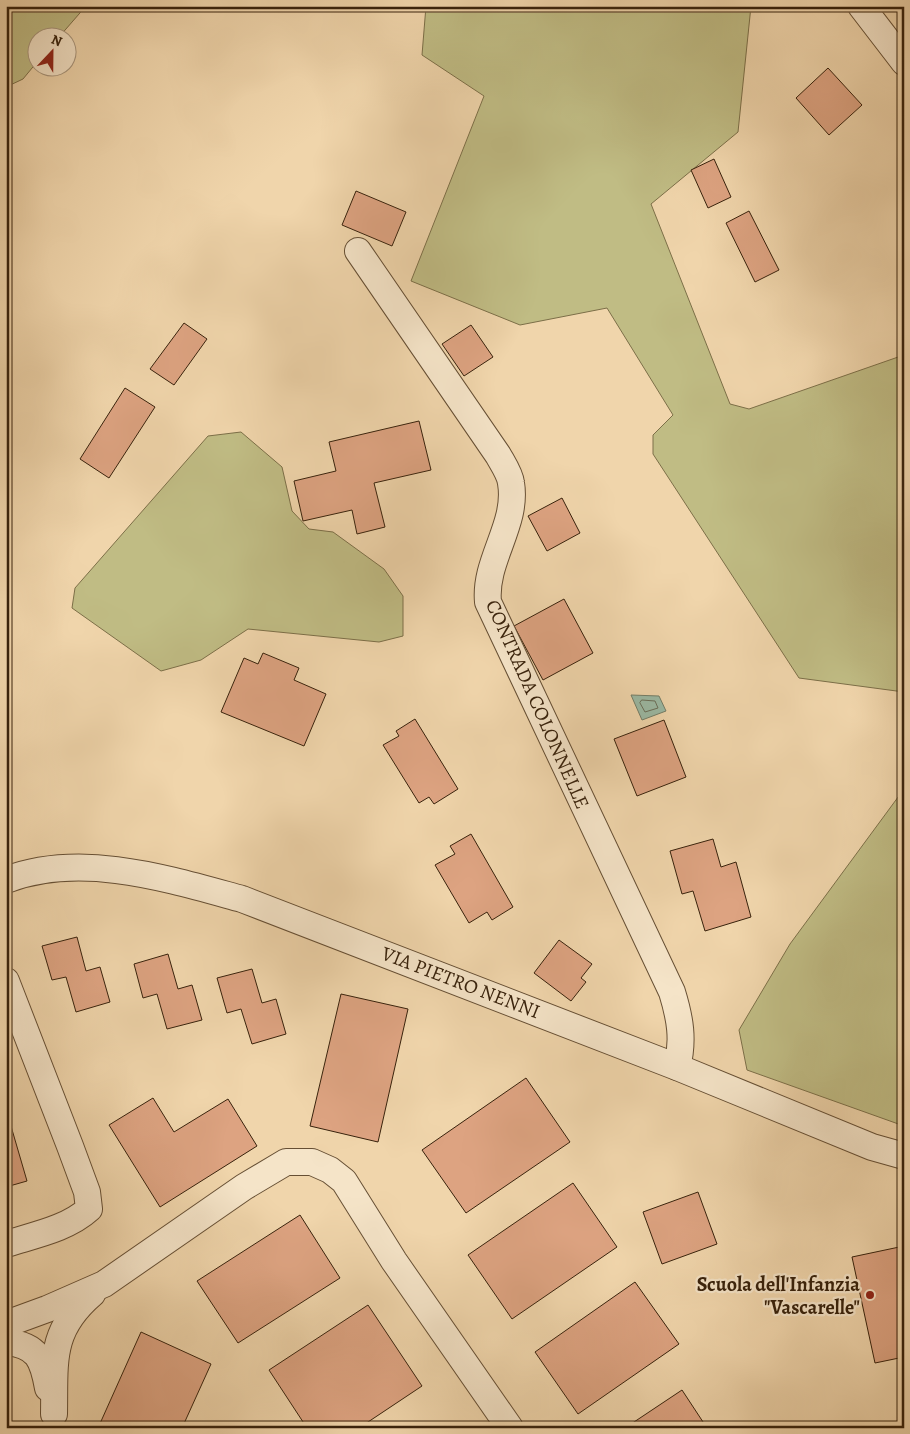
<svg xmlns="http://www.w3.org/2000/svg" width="910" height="1434" viewBox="0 0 910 1434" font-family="Alegreya,serif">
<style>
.green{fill:#c0bc84;stroke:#7c6f48}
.water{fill:#9bb9a4;stroke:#737d67}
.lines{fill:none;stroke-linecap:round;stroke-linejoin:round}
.shore{stroke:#6a6e58;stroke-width:1}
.building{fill:#dda381;stroke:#38220c}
.minor-casing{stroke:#664f34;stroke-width:28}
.minor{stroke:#f5e4c8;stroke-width:26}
.poi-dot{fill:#8f2418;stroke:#f5e4c8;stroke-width:2}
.labels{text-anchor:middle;stroke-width:4.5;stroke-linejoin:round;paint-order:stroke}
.street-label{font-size:20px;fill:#38220c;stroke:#f5e4c8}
.poi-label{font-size:20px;font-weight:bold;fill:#38220c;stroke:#f5e4c8;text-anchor:end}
</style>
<rect width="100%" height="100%" fill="#f0d5ab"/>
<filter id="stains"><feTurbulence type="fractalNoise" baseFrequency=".004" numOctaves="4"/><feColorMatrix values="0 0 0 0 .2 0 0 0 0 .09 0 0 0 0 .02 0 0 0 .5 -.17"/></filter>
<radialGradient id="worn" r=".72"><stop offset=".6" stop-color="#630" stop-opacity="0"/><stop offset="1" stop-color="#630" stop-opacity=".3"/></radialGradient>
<g class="green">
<path d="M6,6h80l-27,31 -21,1 -1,24 -14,17 -17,8z"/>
<path d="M426,6h325l-13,126 -87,72 79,200 19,5 152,-53 3,5v331l-105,-14 -146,-224v-19l20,-20 -66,-107 -87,17 -109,-44 73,-185 -62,-41z"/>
<path d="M241,432l41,35 10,44 17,18 24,3 51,37 19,27v40l-24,6 -131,-13 -47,31 -40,11 -89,-63 3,-20 133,-152z"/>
<path d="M904,789v337l-157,-56 -8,-40 51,-86z"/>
</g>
<path class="water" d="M631,695l28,1 7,15 -24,9z"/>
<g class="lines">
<path class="shore" d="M642,700l13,1 3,7 -13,4 -5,-9z"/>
</g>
<g class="building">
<path d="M828,68l34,37 -33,30 -33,-37z"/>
<path d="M714,159l17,38 -23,11 -17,-38z"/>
<path d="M356,191l50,21 -14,34 -50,-21z"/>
<path d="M749,211l30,59 -24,12 -29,-59z"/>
<path d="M184,323l23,16 -33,46 -24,-16z"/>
<path d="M471,325l22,32 -29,19 -22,-32z"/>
<path d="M125,388l30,19 -46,71 -29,-19z"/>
<path d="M419,421l12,49 -57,13 11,44 -28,7 -5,-24 -49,11 -9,-40 42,-10 -7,-29z"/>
<path d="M562,498l18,35 -33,18 -19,-35z"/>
<path d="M564,599l29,54 -50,27 -29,-54z"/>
<path d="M263,653l36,15 -5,12 32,14 -22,52 -83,-34 23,-54 14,6z"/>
<path d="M415,719l43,70 -24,15 -5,-7 -10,6 -36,-58 16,-9 -3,-5z"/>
<path d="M664,720l22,57 -49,19 -23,-57z"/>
<path d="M471,834l42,73 -21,13 -5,-8 -18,11 -34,-58 20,-11 -5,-8z"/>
<path d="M713,839l8,28 15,-5 15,55 -46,14 -12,-40 -11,3 -12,-43z"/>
<path d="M77,937l9,34 14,-4 10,35 -34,10 -10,-35 -14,3 -10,-34z"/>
<path d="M559,940l33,24 -11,14 5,4 -15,19 -37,-28z"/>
<path d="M168,954l10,35 14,-4 10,35 -35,9 -10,-35 -14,4 -9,-34z"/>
<path d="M252,969l10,34 14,-4 10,35 -34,10 -11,-35 -14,4 -10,-35z"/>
<path d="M341,994l67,15 -30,133 -68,-16z"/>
<path d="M526,1078l44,64 -104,71 -44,-63z"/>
<path d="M153,1098l21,34 54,-33 29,47 -97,61 -51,-82z"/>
<path d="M6,1109l21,72 -21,6z"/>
<path d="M573,1183l44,64 -105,72 -44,-64z"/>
<path d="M698,1192l19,52 -55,20 -19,-52z"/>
<path d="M300,1215l40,63 -102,65 -41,-62z"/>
<path d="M904,1246v111l-29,6 -23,-106z"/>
<path d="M635,1282l44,62 -101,70 -43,-62z"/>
<path d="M368,1305l54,81 -63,42h-52l-38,-58z"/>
<path d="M141,1332l70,32 -29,64h-84z"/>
<path d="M682,1390l25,38h-82z"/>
</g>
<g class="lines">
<g class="minor-casing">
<g id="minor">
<path d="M861,6l43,56"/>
<path d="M358,251l140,204c5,9 12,19 13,28 7,42 -27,77 -23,119l184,390c8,26 12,48 5,75"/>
<path d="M6,880c75,-29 163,-1 236,19l435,168 195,80 32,9"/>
<path d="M6,981l64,165 17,46 2,17c-22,20 -55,26 -83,35"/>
<path d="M6,1324l41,-15 57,-25 140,-97 42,-25h26l18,8 14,11 50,80 116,167"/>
<path d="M6,1342c32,3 37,18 42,46"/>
<path d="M54,1414c1,-52 -5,-83 38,-120"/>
</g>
</g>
<use href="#minor" class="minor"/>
</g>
<circle class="poi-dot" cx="870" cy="1295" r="5"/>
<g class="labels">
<g class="street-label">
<text transform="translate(538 704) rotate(66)" y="7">CONTRADA COLONNELLE</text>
<text transform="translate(461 982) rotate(21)" y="7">VIA PIETRO NENNI</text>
</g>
<g class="poi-label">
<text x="860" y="1291">Scuola dell'Infanzia<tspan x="860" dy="23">"Vascarelle"</tspan></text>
</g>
</g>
<rect width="910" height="1434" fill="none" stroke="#f0d5ab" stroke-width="25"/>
<rect x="8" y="8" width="895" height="1419" fill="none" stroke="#38220c" stroke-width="2.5"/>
<rect x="12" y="12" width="885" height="1409" fill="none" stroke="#38220c"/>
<g transform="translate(52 52) rotate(22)"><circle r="24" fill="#f5e4c8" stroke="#a9967d"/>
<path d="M0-4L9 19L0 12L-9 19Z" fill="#8f2418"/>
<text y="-8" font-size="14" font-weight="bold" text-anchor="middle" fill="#38220c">N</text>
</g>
<rect width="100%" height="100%" filter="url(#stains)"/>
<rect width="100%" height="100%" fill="url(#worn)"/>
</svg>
